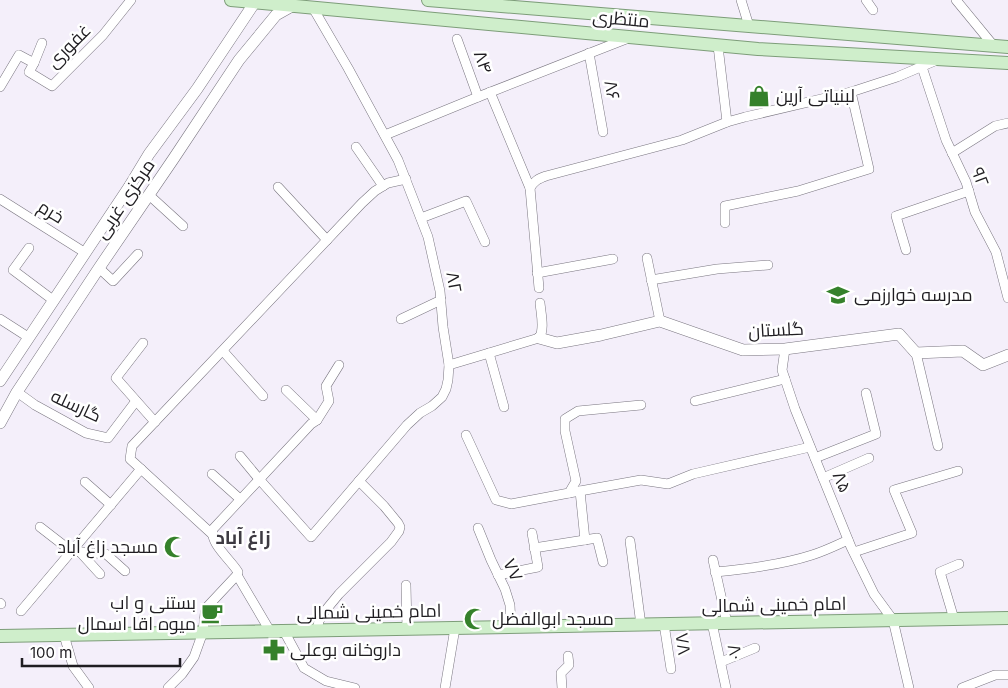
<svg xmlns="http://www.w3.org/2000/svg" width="1008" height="688" viewBox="0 0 1008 688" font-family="Inter,Cairo,sans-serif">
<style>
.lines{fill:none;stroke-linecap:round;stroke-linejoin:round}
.street-casing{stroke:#7a7680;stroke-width:10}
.secondary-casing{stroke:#7a7680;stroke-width:12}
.primary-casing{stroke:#7d9d79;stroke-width:14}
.street{stroke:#fff;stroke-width:9}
.secondary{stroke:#fff;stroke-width:11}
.primary{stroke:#cfeecb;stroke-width:12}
.labels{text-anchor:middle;stroke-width:5;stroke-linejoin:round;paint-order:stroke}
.street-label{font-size:18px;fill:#1f1d21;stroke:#fff}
.poi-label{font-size:18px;fill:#1f1d21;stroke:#fff;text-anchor:start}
.neighbourhood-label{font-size:19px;font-weight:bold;fill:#3d3a42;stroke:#fff}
</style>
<rect width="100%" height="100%" fill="#f4effa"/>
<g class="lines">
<g class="street-casing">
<g id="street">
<path d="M741,0l8,26"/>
<path d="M866,0l7,10"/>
<path d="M956,0l37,45"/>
<path d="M457,39l21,58"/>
<path d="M42,43l-8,20 -5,9 23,14 51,-51 28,-35"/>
<path d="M718,46l9,76"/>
<path d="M589,53l14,79"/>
<path d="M922,67l24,73 20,42 9,30 21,40 12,46"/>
<path d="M0,87l19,-32 15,8"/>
<path d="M490,92l40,96"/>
<path d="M385,135l93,-38 148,-58"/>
<path d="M356,147l27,39"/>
<path d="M952,153l43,-27 13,-3"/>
<path d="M278,187l49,53"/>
<path d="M149,195l34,31"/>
<path d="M0,199l84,53"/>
<path d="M421,218l45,-17 19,41"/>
<path d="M725,223v-17l73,-15 71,-22 -18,-77"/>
<path d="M29,248l-16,22 40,30"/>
<path d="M906,250l-10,-34 73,-25"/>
<path d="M647,258l13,63"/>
<path d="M99,268l14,13 25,-27"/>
<path d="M537,273l76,-14"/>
<path d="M651,280l66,-11 51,-4"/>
<path d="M539,288l-9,-100c4,-7 8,-9 16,-12l136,-36 45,-18 18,-5 106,-25 46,-15 40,-17"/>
<path d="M0,319l28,18"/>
<path d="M401,319l40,-19"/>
<path d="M143,343l-27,35 39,44"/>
<path d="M785,349l-3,21 13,39 56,138 23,47 19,26 16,68"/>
<path d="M223,351l40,45"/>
<path d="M489,353l15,54"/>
<path d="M916,353l22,93"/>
<path d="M449,365l90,-27c6,-8 2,-24 1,-35"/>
<path d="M17,392l18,13 51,28 22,5 28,-37"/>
<path d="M695,401l90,-22"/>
<path d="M317,420l12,-19 -3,-15 13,-21"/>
<path d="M466,435l30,65 15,4 58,-11 7,-12 -11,-50v-12l13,-8 63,-6"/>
<path d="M240,456l19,23 52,58 96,-112 13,-12 12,-7 10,-9 4,-8 2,-9 1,-15 -6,-38 -3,-36 -12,-54 -30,-77 -50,-92 -35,-60"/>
<path d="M815,458l61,-24 -10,-41"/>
<path d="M212,474l28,25"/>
<path d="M823,478l46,-20"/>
<path d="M85,482l26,23"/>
<path d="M580,491l5,49"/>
<path d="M569,493l72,-13 27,4 25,-10 117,-27"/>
<path d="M40,527l31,24 35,3 19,17"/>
<path d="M478,528l13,32 14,29 5,16 1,22"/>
<path d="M212,534l-82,-75 2,-13 230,-243 13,-12 13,-8 18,-4"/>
<path d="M630,541l11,84"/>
<path d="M534,548l63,-10 6,24"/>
<path d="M80,552l20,22"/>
<path d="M854,552l58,-19 -18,-43 64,-19"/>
<path d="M713,560l14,63"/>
<path d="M715,572c33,-3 66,-7 97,-17 13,-4 25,-10 36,-15"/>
<path d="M237,575l33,56"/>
<path d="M498,575l40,-8 -6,-34"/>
<path d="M406,585l1,44"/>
<path d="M0,603l1,1"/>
<path d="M21,611l120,-142"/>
<path d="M954,619l-14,-47 19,-8"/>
<path d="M712,623l14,65"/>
<path d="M664,624l7,45"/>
<path d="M317,630l2,-9 6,-10 14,-17 52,-52 8,-11 1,-4 -2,-4 -14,-17 -25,-25"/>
<path d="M284,631l20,37 22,13 29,7"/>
<path d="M64,635l9,31 16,22"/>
<path d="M721,662l34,-14"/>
<path d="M168,688l14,-14 12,-17 9,-25 2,-19 2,-6 30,-32 1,-3c-7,-12 -29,-29 -25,-43l98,-105 6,-4 -31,-30"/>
<path d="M445,688l10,-60"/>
<path d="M562,688l-1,-15 8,-8 -1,-9"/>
<path d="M962,688l33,-13h13"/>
</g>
</g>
<g class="secondary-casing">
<g id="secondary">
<path d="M539,338l18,5 44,-8 59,-14 83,29 42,-1 114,-15 17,19 47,-2 20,14 25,-10"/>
<path d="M0,381l129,-194 20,-33 48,-65 58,-87"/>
<path d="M0,423l17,-31 82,-124 75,-110 65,-98 37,-45 16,-9"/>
</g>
</g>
<g class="primary-casing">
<g id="primary">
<path d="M231,0l527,49 250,14"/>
<path d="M428,0l580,47"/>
<path d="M0,636l1008,-18"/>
</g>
</g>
<use href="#street" class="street"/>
<use href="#secondary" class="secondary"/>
<use href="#primary" class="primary"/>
</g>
<defs>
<g id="shop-bare" transform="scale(1.725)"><path d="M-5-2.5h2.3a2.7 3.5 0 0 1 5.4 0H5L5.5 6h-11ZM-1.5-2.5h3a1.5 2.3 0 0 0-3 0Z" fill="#35812b" stroke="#fff" stroke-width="2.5" paint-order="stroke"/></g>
<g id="school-bare" transform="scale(1.725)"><path d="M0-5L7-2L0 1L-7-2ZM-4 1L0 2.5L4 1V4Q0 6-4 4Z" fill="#35812b" stroke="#fff" stroke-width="2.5" paint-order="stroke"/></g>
<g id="mosque-bare" transform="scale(1.725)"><path d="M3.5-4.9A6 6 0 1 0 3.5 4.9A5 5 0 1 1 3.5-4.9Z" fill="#35812b" stroke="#fff" stroke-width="2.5" paint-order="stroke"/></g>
<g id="cafe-bare" transform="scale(1.725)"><path d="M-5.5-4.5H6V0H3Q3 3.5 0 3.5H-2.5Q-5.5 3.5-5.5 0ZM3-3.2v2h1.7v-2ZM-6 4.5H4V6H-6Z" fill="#35812b" stroke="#fff" stroke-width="2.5" paint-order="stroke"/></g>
<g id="pharmacy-bare" transform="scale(1.725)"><path d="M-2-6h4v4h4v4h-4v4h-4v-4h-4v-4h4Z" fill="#35812b" stroke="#fff" stroke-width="2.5" paint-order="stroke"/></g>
</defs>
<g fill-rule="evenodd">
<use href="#shop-bare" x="759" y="96"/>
<use href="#school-bare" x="838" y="295"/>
<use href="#mosque-bare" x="175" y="547"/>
<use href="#cafe-bare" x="212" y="613"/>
<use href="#mosque-bare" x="475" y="619"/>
<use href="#pharmacy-bare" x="274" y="650"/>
</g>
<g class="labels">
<g class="street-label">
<text transform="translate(621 19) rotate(5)" y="6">منتظری</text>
<text transform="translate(69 46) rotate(-45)" y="6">غفوری</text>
<text transform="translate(483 62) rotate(70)" y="6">۸۴</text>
<text transform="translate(612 90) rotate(79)" y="6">۸۶</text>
<text transform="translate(980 177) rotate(69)" y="6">۹۲</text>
<text transform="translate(125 199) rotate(-56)" y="6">مرکزی غربی</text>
<text transform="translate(51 212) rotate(32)" y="6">خرم</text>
<text transform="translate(454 282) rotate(80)" y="6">۸۲</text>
<text transform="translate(776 330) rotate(-3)" y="6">گلستان</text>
<text transform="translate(76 406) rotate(25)" y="6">گارسله</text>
<text transform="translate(842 482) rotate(67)" y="6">۸۵</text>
<text transform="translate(513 570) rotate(65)" y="6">۷۷</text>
<text transform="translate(774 605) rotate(-1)" y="6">امام خمینی شمالی</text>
<text transform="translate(369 612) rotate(-1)" y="6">امام خمینی شمالی</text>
<text transform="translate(683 644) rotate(82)" y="6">۷۸</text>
<text transform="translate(735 652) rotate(78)" y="6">۸۰</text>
</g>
<g class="poi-label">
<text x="776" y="102">لبنیاتی آرین</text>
<text x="854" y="301">مدرسه خوارزمی</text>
<text x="158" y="553" text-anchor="end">مسجد زاغ آباد</text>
<text x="196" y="609" text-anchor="end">بستنی و اب<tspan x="196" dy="21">میوه اقا اسمال</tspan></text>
<text x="492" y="625">مسجد ابوالفضل</text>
<text x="290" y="656">داروخانه بوعلی</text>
</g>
<g class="neighbourhood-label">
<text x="243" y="544">زاغ آباد</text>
</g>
</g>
<path d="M22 658v8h158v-8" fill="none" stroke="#1f1d21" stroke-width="2.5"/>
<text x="30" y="658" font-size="15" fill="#1f1d21" stroke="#ffffff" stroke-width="4" paint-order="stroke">100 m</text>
</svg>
